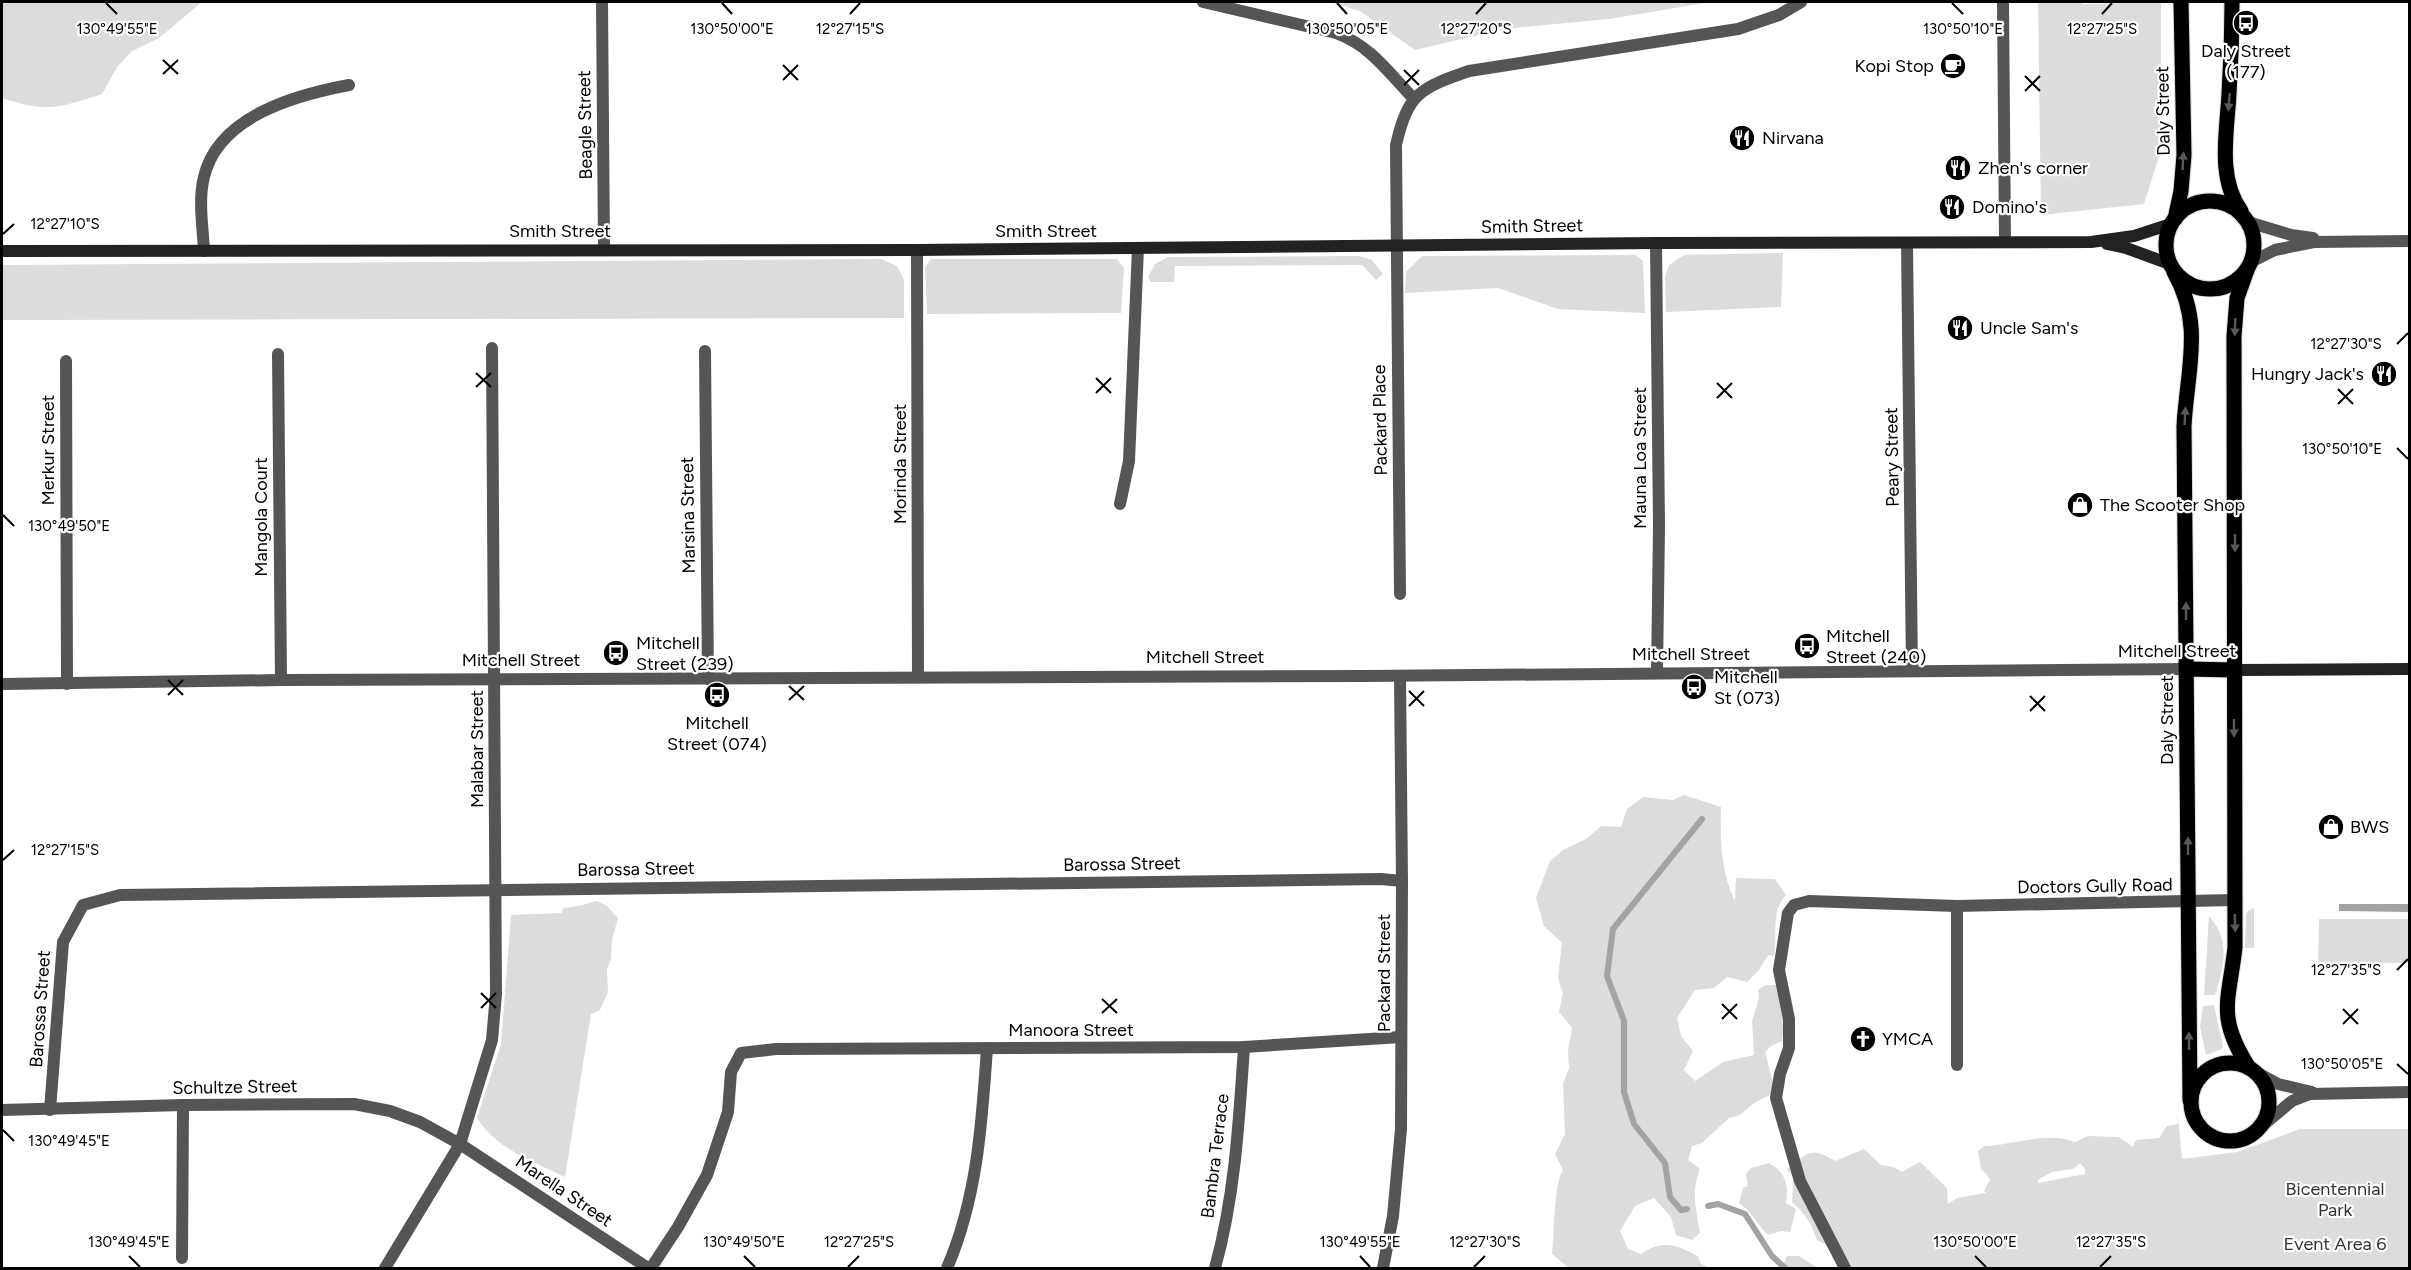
<svg xmlns="http://www.w3.org/2000/svg" width="2411" height="1270" viewBox="0 0 2411 1270" font-family="Figtree,sans-serif">
<style>
.green{fill:#dcdcdc;fill-rule:evenodd}
.water{fill:#a3a3a3}
.lines{fill:none;stroke-linecap:round;stroke-linejoin:round}
.stream{stroke:#a3a3a3;stroke-width:6}
.primary-casing{stroke:#dbdbdb;stroke-width:17}
.street{stroke:#555;stroke-width:12}
.secondary{stroke:#222;stroke-width:12}
.primary{stroke:#000;stroke-width:15}
.oneway{fill:#595959}
.ticks{fill:none;stroke:#000;stroke-width:2}
.labels{text-anchor:middle;stroke-width:4.5;stroke-linejoin:round;paint-order:stroke}
.poi-label{font-size:18px;fill:#000;stroke:#fff;text-anchor:start}
.street-label{font-size:18px;fill:#000;stroke:#fff}
.park-label{font-size:18px;fill:#333;stroke:#fff}
.ticks-label{font-size:15px;text-anchor:middle;fill:#000;stroke:#fff;stroke-width:4.5;stroke-linejoin:round;paint-order:stroke}
</style>
<rect width="100%" height="100%" fill="#fff"/>
<g class="green">
<path d="M2,2h200l-43,36 -27,13 -15,16 -15,27c-44,14 -55,19 -100,4z"/>
<path d="M1330,2h381l-102,17 -106,10 -88,21 -55,-39z"/>
<path d="M2038,2h43l2,2 78,-2v148l-17,54 -103,11z"/>
<path d="M1783,253l-2,54 -115,5 -1,-35 4,-12 15,-10z"/>
<path d="M1636,255l7,6 2,52 -87,-4 -60,-21 -93,5 1,-21 16,-16z"/>
<path d="M1359,256l13,4 11,14 -7,6 -14,-15 -187,1 -1,16h-23l-3,-5 7,-13 13,-7z"/>
<path d="M881,259l16,7 7,14v38l-902,2v-55z"/>
<path d="M931,259h186l7,9 -3,45 -194,1 -2,-47z"/>
<path d="M1684,795l37,12c-1,30 0,67 14,94l1,-23 39,1 11,16c-16,18 -8,39 -12,61l-6,-1 -9,15 -12,12 -20,-5 -13,11 -19,2 -18,28 4,18 12,15 -9,19 11,11 28,-19 31,-7 -2,-34 7,-23 -1,-8 8,-5h10c7,20 11,35 6,56l-11,5 -6,6 8,31 -1,11 -18,9 -14,12 -11,3 -27,25 -10,3 -4,14 12,9c-9,21 -4,41 0,64l-8,7 -16,-5 -5,-18 -17,-19 -19,8 -15,25 8,18 13,5c22,-15 35,-9 57,2l3,8 10,4h-142l-17,-14c2,-18 2,-71 11,-84l-8,-16 10,-20 -2,-51 6,-15 -1,-17 4,-23 -13,-16 4,-19 -5,-15 4,-35 -18,-17 -8,-28 14,-37 13,-11 23,-11 15,-13 20,1 6,-18 16,-12 30,3z"/>
<path d="M596,901l10,4 12,13 -6,22 -1,19 -4,11 1,22 -8,18 -9,4 -26,163c-33,-16 -67,-27 -88,-59l24,-74 10,-129 51,-2 1,-5 16,-2z"/>
<path d="M2254,908v40h-9l1,-34 2,-3z"/>
<path d="M2209,916c22,25 15,50 6,79h-11z"/>
<path d="M2319,919h90v44h-91z"/>
<path d="M2214,1005l9,41 -1,3 -16,6 -6,-28 3,-21z"/>
<path d="M2177,1107l5,52 55,-7 63,-23h109v139h-563l5,-3 -8,-11 -26,-14c-5,-15 -12,-27 -25,-38l1,-25 -6,-8c20,-16 24,-23 48,-8l29,-12 17,16 12,2 9,5 18,-10 27,26 1,16 9,-6 29,-5 -2,-2 6,-12 -9,-10 -3,-18 6,-5c30,-1 62,-15 91,-4l13,-6 31,1 14,10 3,-7 23,-2 8,-12 11,-2zM2080,1163l5,6v5l-47,9v-3l14,-8 21,-3z"/>
<path d="M1769,1163c17,9 20,23 17,40l10,6 -6,23 -9,-1 -13,4c-11,-11 -16,-23 -29,-32l4,-15 5,-2 -2,-12 5,-6z"/>
<path d="M1787,1256h12l17,11 -34,1z"/>
</g>
<path class="water" d="M2339,904h70v8l-70,-1z"/>
<g class="lines">
<g class="stream">
<path d="M1708,1206l10,-2 27,10 27,42 13,12"/>
<path d="M1687,1209l-6,1 -11,-13 -5,-34 -31,-39 -10,-32v-71l-17,-45 6,-47 89,-110"/>
</g>
<g class="primary-casing">
<g id="primary">
<path d="M2232,2c0,30 -1,61 -3,92 -2,38 -12,84 12,117"/>
<circle cx="2210" cy="245" r="44"/>
<path d="M2175,219l6,-28 3,-36 -3,-153"/>
<path d="M2247,270l-10,28 -3,38 1,611c-6,55 -19,69 14,121"/>
<path d="M2174,272c30,52 13,98 10,154l6,674"/>
<path d="M2187,669l47,1"/>
<circle cx="2230" cy="1102" r="39"/>
</g>
</g>
<g class="street">
<path d="M602,2l2,247"/>
<path d="M1203,2l133,31c35,13 52,39 77,65"/>
<path d="M2003,2l2,240"/>
<path d="M2248,222l43,13 22,3"/>
<path d="M1656,243l3,283 -2,147"/>
<path d="M1907,243l5,428"/>
<path d="M917,250l1,427"/>
<path d="M204,251c-1,-23 -6,-51 0,-74 14,-61 92,-82 145,-92"/>
<path d="M2251,262l24,-12 39,-8 96,-1"/>
<path d="M705,351l3,328"/>
<path d="M278,354l3,326"/>
<path d="M66,361l1,323"/>
<path d="M1120,504l9,-43 9,-213"/>
<path d="M1400,594l-4,-449c12,-52 24,-57 73,-74l269,-42 41,-14 22,-13"/>
<path d="M2,684l279,-4 1083,-4 823,-7"/>
<path d="M1957,906v159"/>
<path d="M2254,1071l24,13 34,8"/>
<path d="M2,1110l181,-5 171,-1 36,7 30,11 40,22 188,124"/>
<path d="M50,1110l13,-168 20,-37 37,-10 1261,-16 21,2"/>
<path d="M2256,1131l36,-30 18,-7 100,-2"/>
<path d="M182,1258l1,-153"/>
<path d="M385,1268l75,-124 32,-104 4,-46 -4,-646"/>
<path d="M651,1268l27,-41 29,-52 21,-63 3,-40 10,-19 35,-4 468,-2 157,-10"/>
<path d="M947,1268c30,-69 35,-145 40,-220"/>
<path d="M1215,1268c20,-72 24,-147 29,-221"/>
<path d="M1383,1268l10,-52 8,-87 1,-248 -2,-205"/>
<path d="M1845,1268l-45,-87 -24,-83 4,-24 9,-26v-29l-10,-49 9,-57 6,-8 15,-4 148,5 277,-6"/>
</g>
<g class="secondary">
<path d="M2107,244l19,4 44,16"/>
<path d="M2,251l915,-1 739,-7 435,-1 43,-6 37,-12"/>
<path d="M2234,670l176,-1"/>
</g>
<use href="#primary" class="primary"/>
</g>
<defs><path id="oneway-solid" d="M-6-.8H1V-3.2L6.5 0L1 3.2V.8H-6Z" transform="scale(1.5)"/></defs>
<g class="oneway">
<use href="#oneway-solid" transform="translate(2229 102) rotate(95)"/>
<use href="#oneway-solid" transform="translate(2183 161) rotate(-87)"/>
<use href="#oneway-solid" transform="translate(2235 327) rotate(92)"/>
<use href="#oneway-solid" transform="translate(2185 416) rotate(-87)"/>
<use href="#oneway-solid" transform="translate(2235 543) rotate(90)"/>
<use href="#oneway-solid" transform="translate(2186 611) rotate(-90)"/>
<use href="#oneway-solid" transform="translate(2234 728) rotate(90)"/>
<use href="#oneway-solid" transform="translate(2188 846) rotate(-90)"/>
<use href="#oneway-solid" transform="translate(2235 923) rotate(88)"/>
<use href="#oneway-solid" transform="translate(2189 1041) rotate(-91)"/>
</g>
<path class="ticks" d="M106,3l11,11M722,3l10,11M1337,3l10,11M1952,3l11,11M850,14l10,-11M1476,14l10,-11M2102,14l10,-11M163,60l15,14M783,65l15,15M1404,70l15,15M163,74l15,-14M2025,76l15,15M783,80l15,-15M1404,85l15,-15M2025,91l15,-15M3,234l11,-10M2397,344l11,-11M476,373l15,14M1096,378l15,15M1717,383l15,15M476,387l15,-14M2338,389l15,15M1096,393l15,-15M1717,398l15,-15M2338,404l15,-15M2397,448l11,11M3,515l11,11M168,680l15,15M789,686l15,14M1409,691l15,15M168,695l15,-15M2030,696l15,15M789,700l15,-14M1409,706l15,-15M2030,711l15,-15M3,860l11,-10M2397,970l11,-11M481,993l15,15M1102,999l15,14M1722,1004l15,15M481,1008l15,-15M2343,1009l15,15M1102,1013l15,-14M1722,1019l15,-15M2343,1024l15,-15M2397,1064l11,10M3,1130l11,11M129,1256l11,11M744,1256l11,11M1360,1256l10,11M1975,1256l11,11M848,1267l11,-11M1474,1267l11,-11M2100,1267l11,-11"/>
<defs>
<g id="bus-disc" transform="scale(1.35)"><circle r="9.5" fill="#000" stroke="#fff"/><path d="M-5-6H5V4H4V6H2V4H-2V6H-4V4H-5ZM-3.5-4V0h7V-4ZM-3.5 1.2v1.5H-2V1.2ZM2 1.2v1.5H3.5V1.2Z" fill="#fff"/></g>
<g id="cafe-disc" transform="scale(1.35)"><circle r="9.5" fill="#000" stroke="#fff"/><path d="M-5.5-4.5H6V0H3Q3 3.5 0 3.5H-2.5Q-5.5 3.5-5.5 0ZM3-3.2v2h1.7v-2ZM-6 4.5H4V6H-6Z" fill="#fff"/></g>
<g id="restaurant-disc" transform="scale(1.35)"><circle r="9.5" fill="#000" stroke="#fff"/><path d="M-5-6h1v4h1v-4h1v4h1v-4h1v5L-1.5 .5V6h-2V.5L-5-1ZM5-6V6H3V1.5H1.5Q1.5-4 5-6Z" fill="#fff"/></g>
<g id="shop-disc" transform="scale(1.35)"><circle r="9.5" fill="#000" stroke="#fff"/><path d="M-5-2.5h2.3a2.7 3.5 0 0 1 5.4 0H5L5.5 6h-11ZM-1.5-2.5h3a1.5 2.3 0 0 0-3 0Z" fill="#fff"/></g>
<g id="church-disc" transform="scale(1.35)"><circle r="9.5" fill="#000" stroke="#fff"/><path d="M-1.2-6h2.4v3.5h3.3v2.4h-3.3V6h-2.4V-.1h-3.3v-2.4h3.3Z" fill="#fff"/></g>
</defs>
<g fill-rule="evenodd">
<use href="#bus-disc" x="2246" y="23"/>
<use href="#cafe-disc" x="1953" y="66"/>
<use href="#restaurant-disc" x="1742" y="138"/>
<use href="#restaurant-disc" x="1958" y="168"/>
<use href="#restaurant-disc" x="1952" y="207"/>
<use href="#restaurant-disc" x="1960" y="328"/>
<use href="#restaurant-disc" x="2384" y="374"/>
<use href="#shop-disc" x="2080" y="505"/>
<use href="#bus-disc" x="1807" y="646"/>
<use href="#bus-disc" x="616" y="653"/>
<use href="#bus-disc" x="1694" y="687"/>
<use href="#bus-disc" x="717" y="695"/>
<use href="#shop-disc" x="2331" y="827"/>
<use href="#church-disc" x="1863" y="1039"/>
</g>
<g class="labels">
<g class="poi-label">
<text x="2246" y="57" text-anchor="middle">Daly Street<tspan x="2246" dy="21">(177)</tspan></text>
<text x="1934" y="72" text-anchor="end">Kopi Stop</text>
<text x="1762" y="144">Nirvana</text>
<text x="1978" y="174">Zhen's corner</text>
<text x="1972" y="213">Domino's</text>
<text x="1980" y="334">Uncle Sam's</text>
<text x="2364" y="380" text-anchor="end">Hungry Jack's</text>
<text x="2100" y="511">The Scooter Shop</text>
<text x="1826" y="642">Mitchell<tspan x="1826" dy="21">Street (240)</tspan></text>
<text x="636" y="649">Mitchell<tspan x="636" dy="21">Street (239)</tspan></text>
<text x="1714" y="683">Mitchell<tspan x="1714" dy="21">St (073)</tspan></text>
<text x="717" y="729" text-anchor="middle">Mitchell<tspan x="717" dy="21">Street (074)</tspan></text>
<text x="2350" y="833">BWS</text>
<text x="1882" y="1045">YMCA</text>
</g>
<g class="street-label">
<text transform="translate(2163 111) rotate(-91)" y="6">Daly Street</text>
<text transform="translate(585 125) rotate(-91)" y="6">Beagle Street</text>
<text transform="translate(1532 226) rotate(-1)" y="6">Smith Street</text>
<text x="560" y="237">Smith Street</text>
<text x="1046" y="237">Smith Street</text>
<text transform="translate(1380 420) rotate(-91)" y="6">Packard Place</text>
<text transform="translate(48 450) rotate(-90)" y="6">Merkur Street</text>
<text transform="translate(1892 457) rotate(-91)" y="6">Peary Street</text>
<text transform="translate(1640 458) rotate(-90)" y="6">Mauna Loa Street</text>
<text transform="translate(900 464) rotate(-90)" y="6">Morinda Street</text>
<text transform="translate(688 515) rotate(-91)" y="6">Marsina Street</text>
<text transform="translate(261 517) rotate(-90)" y="6">Mangola Court</text>
<text x="2177" y="657">Mitchell Street</text>
<text x="1691" y="660">Mitchell Street</text>
<text x="1205" y="663">Mitchell Street</text>
<text x="521" y="666">Mitchell Street</text>
<text transform="translate(2167 720) rotate(-90)" y="6">Daly Street</text>
<text transform="translate(477 749) rotate(-90)" y="6">Malabar Street</text>
<text transform="translate(1122 864) rotate(-1)" y="6">Barossa Street</text>
<text transform="translate(636 869) rotate(-1)" y="6">Barossa Street</text>
<text transform="translate(2095 886) rotate(-1)" y="6">Doctors Gully Road</text>
<text transform="translate(1384 973) rotate(-90)" y="6">Packard Street</text>
<text transform="translate(40 1009) rotate(-86)" y="6">Barossa Street</text>
<text x="1071" y="1036">Manoora Street</text>
<text transform="translate(235 1087) rotate(-1)" y="6">Schultze Street</text>
<text transform="translate(1215 1156) rotate(-83)" y="6">Bambra Terrace</text>
<text transform="translate(564 1191) rotate(34)" y="6">Marella Street</text>
</g>
<g class="park-label">
<text x="2335" y="1195">Bicentennial<tspan x="2335" dy="21">Park</tspan></text>
<text x="2335" y="1250">Event Area 6</text>
</g>
</g>
<g class="ticks-label">
<text x="117" y="34">130°49'55"E</text>
<text x="732" y="34">130°50'00"E</text>
<text x="1347" y="34">130°50'05"E</text>
<text x="1963" y="34">130°50'10"E</text>
<text x="2102" y="34">12°27'25"S</text>
<text x="850" y="34">12°27'15"S</text>
<text x="1476" y="34">12°27'20"S</text>
<text x="65" y="229">12°27'10"S</text>
<text x="2346" y="349">12°27'30"S</text>
<text x="2342" y="454">130°50'10"E</text>
<text x="69" y="531">130°49'50"E</text>
<text x="65" y="855">12°27'15"S</text>
<text x="2346" y="975">12°27'35"S</text>
<text x="2342" y="1069">130°50'05"E</text>
<text x="69" y="1146">130°49'45"E</text>
<text x="859" y="1247">12°27'25"S</text>
<text x="1485" y="1247">12°27'30"S</text>
<text x="2111" y="1247">12°27'35"S</text>
<text x="129" y="1247">130°49'45"E</text>
<text x="744" y="1247">130°49'50"E</text>
<text x="1360" y="1247">130°49'55"E</text>
<text x="1975" y="1247">130°50'00"E</text>
</g>
<rect width="2411" height="1270" fill="none" stroke="#000000" stroke-width="6"/>
</svg>
